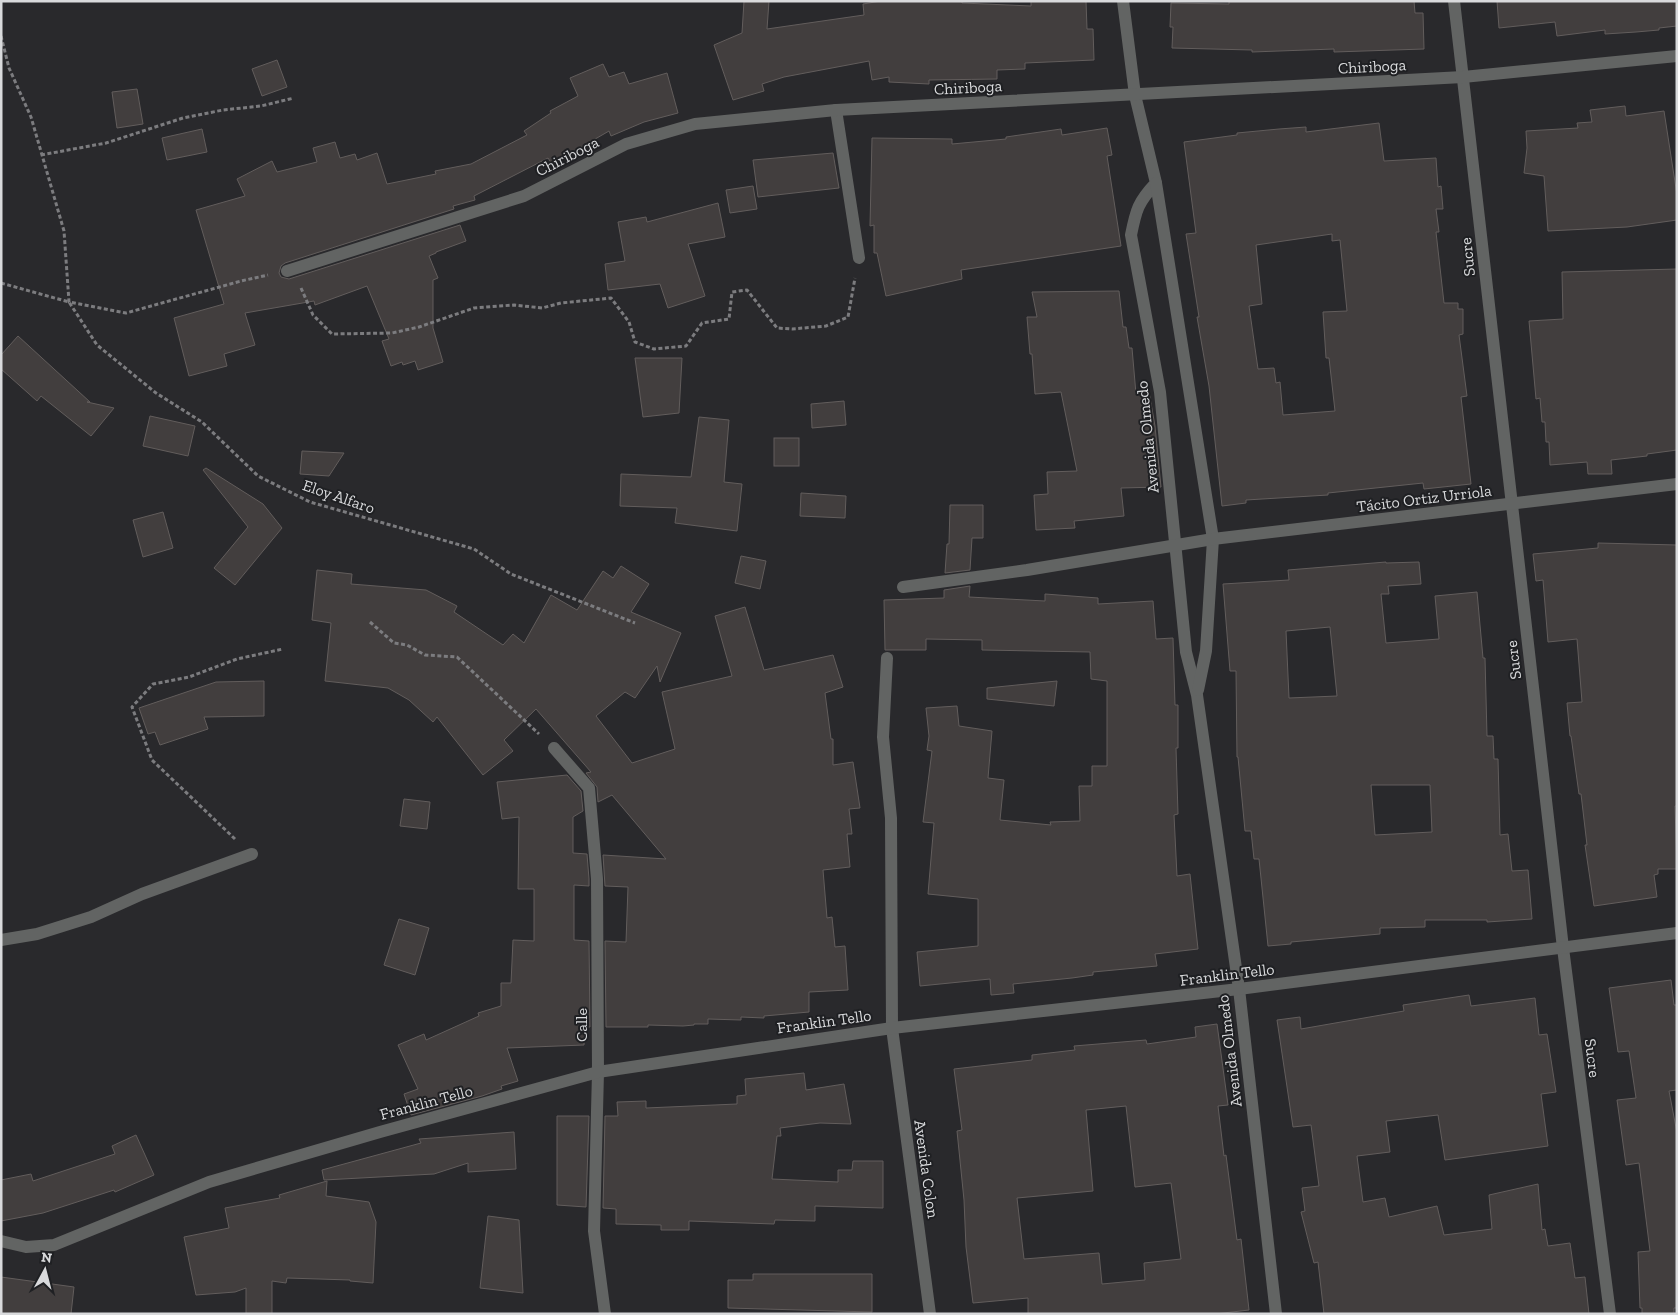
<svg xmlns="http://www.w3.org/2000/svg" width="1678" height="1315" viewBox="0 0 1678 1315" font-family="'Zilla Slab',serif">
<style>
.building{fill:#423e3e;stroke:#625d5c;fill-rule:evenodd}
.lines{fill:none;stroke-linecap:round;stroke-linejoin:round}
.path{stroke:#7c7c7f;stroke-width:3;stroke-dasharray:4 2.5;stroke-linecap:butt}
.minor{stroke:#626463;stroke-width:12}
.labels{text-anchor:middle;stroke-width:4;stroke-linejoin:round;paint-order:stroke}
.street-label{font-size:16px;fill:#d9dadc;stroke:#1f2023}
</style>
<rect width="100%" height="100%" fill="#29292c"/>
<g class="building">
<path d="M744,1h25l-2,28 97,-14 -1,-11 18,-3h81v2l69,3v-5h55l1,28h6l1,31 -69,3v6l-28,1v9l-68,1v4l-40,-2v-5l-17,3 -3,-19 -85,16 -22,7 2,7 -31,9 -19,-55 28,-12z"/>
<path d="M1229,1h185l1,12h8l1,36 -90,3v-3l-82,3v-2l-80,-2 1,-21h-3l1,-24 58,1z"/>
<path d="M1497,1h180v25l-18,2v2l-23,2 -31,2v-4l-48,6 -2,-14 -56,6z"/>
<path d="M277,60l10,27 -25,9 -10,-27z"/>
<path d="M603,64l6,13 15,-5 5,12 38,-11 11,40 -34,9 -33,14 -2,-5 -57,33 -4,-6 -74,38 1,4 -22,6 1,3 -169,54 -4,3 -2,7 2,4 8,2 171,-54 6,16 -30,11v1l-7,3 9,22 -5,2v48l10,34 -25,8 -3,-9 -12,4 -1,-3 -11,4 -9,-25 7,-2 -22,-53 -52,19 -1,-4 -69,12 10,32 -31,9 3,12 -38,10 -15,-58 50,-14 -28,-94 49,-14 -8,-17 35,-18 5,11 40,-10 -4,-14 22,-6 5,16 15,-4 2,6 20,-7 10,31 49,-10 -1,-3 36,-7 56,-29 -3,-4 27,-18 -1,-2 28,-15 -8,-18z"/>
<path d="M137,89l6,35 -26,4 -5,-36z"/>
<path d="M1625,106l1,10 38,-5 13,84v25l-50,7 -79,4 -4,-55 -20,-3 3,-25 -1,-17 52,-3 -1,-5 15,-1 -2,-12z"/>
<path d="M1379,123l5,38 52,-3 2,29 3,-1 2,23h-7l3,23h-3l8,71h14v6h5v25l-4,1 8,61 -6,1 10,87 -47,5 -1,-6 -95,10v2l-82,5v3l-24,3 -13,-120 -12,-69h2l-13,-83 10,-1 -12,-91 53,-7v-2l42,-4 27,-2v5zM1332,234v7l8,-1 7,71 -24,1 3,46h3l6,53 -52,4 -3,-33 -4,1 -2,-15 -16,1 -9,-63 13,-2 -6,-59z"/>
<path d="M1107,128l5,27 -5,1 14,90 -160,24 1,9 -76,17 -9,-43h-3v-28l-4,1 2,-88 80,1v5l54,-5v-2l55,-8 1,6z"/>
<path d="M202,129l5,23 -40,8 -5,-22z"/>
<path d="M833,153l6,35 -81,9 -5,-37z"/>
<path d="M753,186l4,23 -27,4 -4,-23z"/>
<path d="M718,203l7,34 -37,7 17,52 -37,12 -8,-24 -52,6 -3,-26 20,-3 -7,-39 28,-5 1,5z"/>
<path d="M1677,269v181l-30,4v2l-36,4 1,14h-24l-1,-12 -37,3 -1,-23h-3l-1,-20h-3l-2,-24 -4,1 -7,-78 34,-2 -1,-47z"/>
<path d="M1119,291l4,36h3l3,21h3l4,46 13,-2 6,34 6,61 -40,1 3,28 -50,5 1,7 -39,2 -2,-35 14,-1 -1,-22 30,-1 -16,-79 -26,2 -3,-40h-2l-3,-37h10l-5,-25z"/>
<path d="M18,336l72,66h-3l27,6 -23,28 -50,-40 -4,5 -36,-32v-14z"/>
<path d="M635,358h47l-3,55 -36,4z"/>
<path d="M844,401l2,24 -34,3 -1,-24z"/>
<path d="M150,416l45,10 -7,30 -45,-10z"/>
<path d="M699,417l30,3 -5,62 18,2 -5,47 -62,-8 2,-15 -57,-2 1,-32 70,3z"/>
<rect x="774" y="438" width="25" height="28"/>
<path d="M302,451l42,2 -15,23 -29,-2z"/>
<path d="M206,468l57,36 19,24 -47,57 -21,-17 34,-41 -45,-57z"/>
<path d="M801,493l45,3 -1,22 -45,-2z"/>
<path d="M950,505h33v33h-11l-2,32 -25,3 2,-29h2z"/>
<path d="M163,512l10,36 -30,9 -10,-37z"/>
<path d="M1598,543l79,2v261h-2l2,63h-19v5l-4,1 3,22 -63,9 -9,-61h2l-6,-51h-2l-8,-58h-1l-3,-33 15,-1 -5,-63 -29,3 -5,-62 -7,1 -3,-27 65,-6z"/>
<path d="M741,556l25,5 -6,28 -25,-6z"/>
<path d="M1386,562v1l33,-1 2,22 -33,2 1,8h-8l5,49 53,-4 -4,-43 42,-4 6,66h2l2,78h6l1,23h4l2,76 8,-1 4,37 16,-1 4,49 -45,3v-2h-62v7l-45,1v6l-89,8v2l-23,2 -9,-87h-5l-3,-28h-6l-7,-74h-1l-1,-86h-6l-7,-87 66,-4 -1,-10zM1330,627l7,69 -48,2 -3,-67zM1371,785h59l2,47 -57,3z"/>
<path d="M621,566l28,18 -18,28 50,21 -21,49 -3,-16 -22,32 -10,-6 -29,24 36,47 43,-14 -13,-57 70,-16 -17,-60 30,-9 19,63 69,-15 10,32 -18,6 6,46h2v26l20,-3 7,46 -11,1 3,25h-5l3,33 -27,3 4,48 5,-1 3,30 10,-1 3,44 -39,2v20l-45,4v2l-23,-1v3l-33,-1v5h-14v1l-11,1 -35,-1v2h-42l-1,-86 21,1 2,-55 -23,-1 -2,-31 63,4 -54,-64 -14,7 -1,-15 -11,-14 5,-1 -55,-63 -32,31 9,11 -30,24 -46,-58 -4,5 -24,-22 -21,-12 -63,-7 6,-58 -19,-3 5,-50 35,4 -1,10 75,6 31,16 -3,6 49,33 10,-11 11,9 27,-48 26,15 26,-39 10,7z"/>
<path d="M970,586l-1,11 76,4v-7l53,4v6l55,-3 3,38 17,-1 2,67h3v43h-2l2,66 -4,1 3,61 13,-2 8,75 -43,5 2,12 -64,6v3l-21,3 -59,6 1,9 -23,2 -1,-16 -70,7 -3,-34 61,-6v-47l-50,-5 6,-71 -11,-1 9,-71 -5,-1 2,-14 -3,-28 31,-2 2,20 33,5 -4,47 16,2 -4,40 51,5 -1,-3 30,-1 -1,-35h13v-20h15v-85l-16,-2 -1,-27 -108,-2v-10l-56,-1v11h-41l-1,-50 60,-2v-8z"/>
<path d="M264,681v35l-60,1 4,12 -48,16 -5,-13 -7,2 -9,-26 77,-26z"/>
<path d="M1057,681l-3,25 -67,-7v-11z"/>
<path d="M567,775l14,16 2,20 -10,6v36l14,1 2,25v7l-15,-1v55l15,1 1,86h-5l-1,18 -77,3 11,33 -17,5 1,3 -20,7 -71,19 -7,-21 14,-5 -20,-44 26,-11 2,6 53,-24 -1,-3 23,-7v-23h10l2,-43 21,1v-52h-16l1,-72 -17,2 -5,-37z"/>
<path d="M404,799l26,3 -3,27 -27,-3z"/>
<path d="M399,919l30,9 -14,47 -31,-10z"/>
<path d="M1671,980l3,25h3v85l-8,1 8,42v175h-3v6h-32v-6h-2l-2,-56 12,-1 -11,-88 -13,2 -9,-65 19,-2 -7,-47 -11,1 -9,-64z"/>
<path d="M1469,995l2,11 64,-8 4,37 8,-1 9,58 -15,2 7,52 -103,14 -7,-45 -52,6 4,31 -33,4 6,46 22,-4 4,19 48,-11 7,29 48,-6 -3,-34 49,-11 4,46 3,-1 3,17 22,-3 5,35 10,-1 4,37h-265l-6,-52 -4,1 -13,-51 4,-1 -3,-23 17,-2 -8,-61 -18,2 -16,-107 23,-3 1,12 103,-18 -1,-6z"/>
<path d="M1217,1024l11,81 -10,1 6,50 2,-1 11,85 4,-1 8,71 -34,4h-187v-16l-55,5 -7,-56 -2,-47 -7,-69 5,-1 -8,-61 78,-9v-5l43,-5 -1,-4 72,-6 1,4 49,-7 -1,-10zM1126,1106l9,81 36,-4 10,76 -37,4 1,17 -43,4 -3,-31 -75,6 -7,-61 76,-7 -7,-81z"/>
<path d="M804,1073l2,17 38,-6 7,40 -31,-1 -40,5 1,8h-4l-5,43 66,3v-12h14l1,-9h30v47l-68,-2v15l-40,-1 -1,4 -85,-3v9h-28v-5l-45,-1v-15l-13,-1 2,-92h13l-1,-14 29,-1v7l91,-4v-8l9,-1 -1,-16z"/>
<path d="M557,1116h32l-3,91 -29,-2z"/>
<path d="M514,1132l2,37 -48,3v-9l-34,11 -110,6 -2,-10 99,-27 -2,-4z"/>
<path d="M136,1135l18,40 -39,17 -1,-2 -71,23 -42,8v-41l30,-6 2,7 82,-27 -3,-8z"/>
<path d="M327,1181l-1,15 43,6 7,20 -3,61 -23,-2v-1l-63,-2 -1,5 -14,-2v33h-26v-26l-11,4 -39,3 -12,-58 45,-9 -4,-20 55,-10 -1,-3z"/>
<path d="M488,1216l31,4 4,73 -43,-5z"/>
<path d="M753,1274h119v38l-144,-4v-28h25z"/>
<path d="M1,1277l73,10 -3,27h-70z"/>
</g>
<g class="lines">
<g class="path">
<path d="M1,36l8,32 22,49 33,114 5,71 57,11 115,-32 27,-6"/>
<path d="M41,155l65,-12 77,-25 40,-8 38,-4 33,-8"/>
<path d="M1,283l68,19 28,43 59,48 46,29 56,54 52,26 164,47 37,25 124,49"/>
<path d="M301,288l12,27 19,19 60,-1 27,-6 55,-19 40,-3 28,3 19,-5 50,-5 18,24 6,20 19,7 32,-3 16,-23 27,-4 3,-27 15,-2 30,38 15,1 34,-3 22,-9 7,-39"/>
<path d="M370,622l24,21 13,2 18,10 32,2 82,77"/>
<path d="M235,839l-83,-79 -20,-53 21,-23 36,-7 48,-18 46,-10"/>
</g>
<g class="minor">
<path d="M1123,1l12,94 21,88c-18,19 -20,27 -25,52l29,157 26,260 11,43 42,294 37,325"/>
<path d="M1454,1l109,947 47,366"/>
<path d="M836,110l23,148"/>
<path d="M1156,183l57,356 -7,112 -8,39"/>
<path d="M287,271l237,-75 102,-52 69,-20 141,-14 627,-33 214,-21"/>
<path d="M903,587l124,-17 186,-31 464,-55"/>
<path d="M887,658l-4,79 8,81 1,210 38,286"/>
<path d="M554,748l35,40 8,91 1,193 -4,159 11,83"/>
<path d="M1,940l36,-6 54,-17 51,-23 110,-40"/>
<path d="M1,1241l25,6 28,-2 155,-63 171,-50 218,-60 294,-44 347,-39 438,-56"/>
</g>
</g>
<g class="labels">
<g class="street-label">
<text transform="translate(1372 66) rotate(-3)" y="6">Chiriboga</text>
<text transform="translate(968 87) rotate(-3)" y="6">Chiriboga</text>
<text transform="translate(567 156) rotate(-27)" y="6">Chiriboga</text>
<text transform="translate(1467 257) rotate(-96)" y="6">Sucre</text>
<text transform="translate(1147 437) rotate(-96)" y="6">Avenida Olmedo</text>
<text transform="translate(339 496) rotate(19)" y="6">Eloy Alfaro</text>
<text transform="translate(1424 498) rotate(-7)" y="6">Tácito Ortiz Urriola</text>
<text transform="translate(1513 660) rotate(-97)" y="6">Sucre</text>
<text transform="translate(1227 974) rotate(-7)" y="6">Franklin Tello</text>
<text transform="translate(824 1021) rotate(-8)" y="6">Franklin Tello</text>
<text transform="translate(581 1025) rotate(-90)" y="6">Calle</text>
<text transform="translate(1229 1051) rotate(-97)" y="6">Avenida Olmedo</text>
<text transform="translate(1593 1058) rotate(83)" y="6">Sucre</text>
<text transform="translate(426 1102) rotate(-15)" y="6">Franklin Tello</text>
<text transform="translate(927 1169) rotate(82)" y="6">Avenida Colon</text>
</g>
</g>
<rect width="1678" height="1315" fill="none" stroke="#d9dadc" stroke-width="5"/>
<g transform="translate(45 1270) rotate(7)" stroke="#1f2023" stroke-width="4" paint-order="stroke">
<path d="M0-4L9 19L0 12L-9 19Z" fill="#d9dadc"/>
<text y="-8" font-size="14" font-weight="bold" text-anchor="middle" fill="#d9dadc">N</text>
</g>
</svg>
